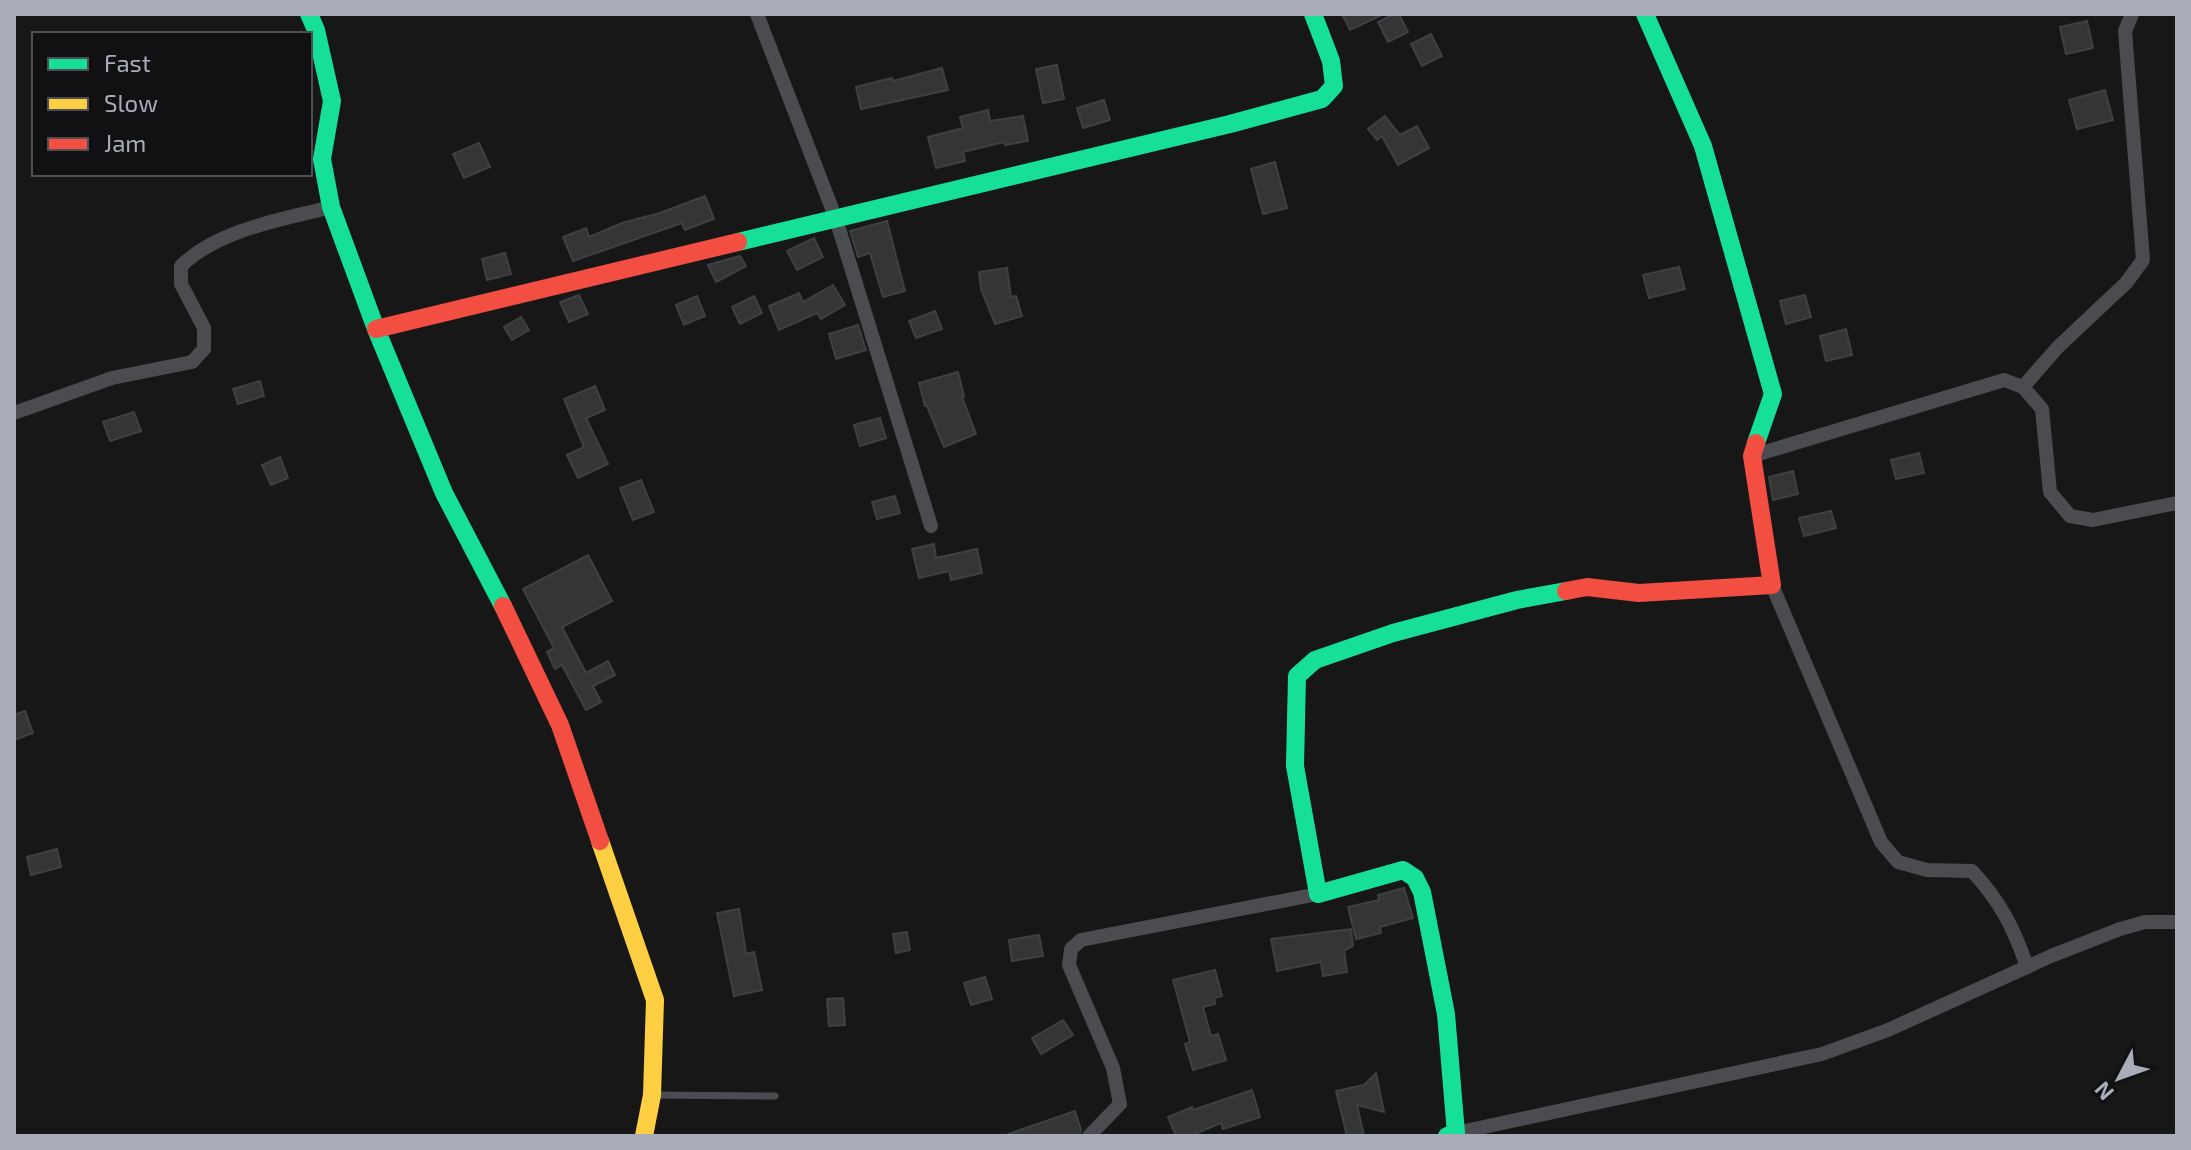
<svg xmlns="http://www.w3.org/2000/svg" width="2191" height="1150" viewBox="0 0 2191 1150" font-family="'Exo 2',sans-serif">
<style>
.building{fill:#353536;stroke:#3f4043;stroke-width:2}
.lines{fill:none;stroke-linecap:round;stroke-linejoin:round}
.lane{stroke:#4b4c50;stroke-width:7}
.street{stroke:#4b4c50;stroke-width:14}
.fast{stroke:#16e098;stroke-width:18}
.slow{stroke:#ffcf43;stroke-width:18}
.jam{stroke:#f24e42;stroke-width:18}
</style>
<rect width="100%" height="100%" fill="#171717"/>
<g class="building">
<path d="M1342,14h42l-34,16z"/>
<path d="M1394,14h5l9,18 -20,10 -10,-20z"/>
<path d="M2087,21l6,27 -27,6 -6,-27z"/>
<path d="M1431,34l11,22 -20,10 -11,-22z"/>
<path d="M1057,65l7,34 -21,4 -7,-34z"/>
<path d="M942,68l6,22 -87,19 -5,-22 36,-9 1,3z"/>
<path d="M2105,90l8,30 -36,9 -8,-29z"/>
<path d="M1104,100l6,20 -27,8 -6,-20z"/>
<path d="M988,110l2,11 33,-5 5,25 -23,4 -1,-3 -41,10 2,9 -29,7 -8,-31 35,-9 -3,-11z"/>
<path d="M1385,116l15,19 17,-9 12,22 -31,17 -16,-29 -5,4 -9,-11z"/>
<path d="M479,143l11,24 -26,11 -11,-24z"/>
<path d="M1275,162l12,46 -24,6 -12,-45z"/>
<path d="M705,196l9,23 -29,11 -3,-7 -109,38 -10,-24 23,-9 3,9 33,-14 38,-10z"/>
<path d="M887,221l18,70 -22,6 -13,-44 -12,4 -8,-26z"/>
<path d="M814,238l9,19 -26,13 -10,-19z"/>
<path d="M505,253l6,21 -24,6 -5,-21z"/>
<path d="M740,256l6,10 -30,16 -8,-17z"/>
<path d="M1679,267l6,22 -36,9 -6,-23z"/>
<path d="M1007,268l4,29 5,-1 6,20 -27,8 -14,-35 -2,-17z"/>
<path d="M833,285l12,20 -24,14 -4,-6 -38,17 -10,-24 30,-13 4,9z"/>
<path d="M579,295l9,19 -19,8 -9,-20z"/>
<path d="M1805,295l6,22 -25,7 -6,-23z"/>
<path d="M697,296l8,20 -21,9 -8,-20z"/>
<path d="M754,296l8,17 -22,11 -8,-17z"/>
<path d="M935,311l7,18 -26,9 -7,-17z"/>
<path d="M521,317l8,13 -17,10 -8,-13z"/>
<path d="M858,325l8,25 -30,9 -7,-25z"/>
<path d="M1846,329l6,26 -26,6 -6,-25z"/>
<path d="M958,372l6,24 -2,1 14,37 -32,13 -17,-41h-2l-6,-23z"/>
<path d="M260,381l4,15 -26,8 -5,-15z"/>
<path d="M595,386l10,24 -19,8 22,46 -30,14 -11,-23 17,-8 -20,-48z"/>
<path d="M134,412l7,19 -31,10 -7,-19z"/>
<path d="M880,418l6,20 -26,8 -6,-21z"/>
<path d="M1919,453l5,20 -28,6 -5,-19z"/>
<path d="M280,457l8,21 -17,7 -9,-20z"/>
<path d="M1793,471l5,23 -25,6 -4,-23z"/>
<path d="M641,480l13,32 -21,8 -13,-32z"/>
<path d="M895,496l5,17 -23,6 -5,-17z"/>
<path d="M1831,511l5,17 -32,8 -5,-18z"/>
<path d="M934,544l2,14 41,-9 5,24 -31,7 -2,-9 -30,7 -7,-29z"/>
<path d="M588,555l24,46 -50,26 24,46 22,-12 7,14 -22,11 8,16 -15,8 -24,-45 -7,4 -8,-17 7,-4 -31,-59z"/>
<path d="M25,711l8,22 -19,7v-25z"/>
<path d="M57,849l4,18 -30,8 -4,-18z"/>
<path d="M1404,888l9,30 -33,9 1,6 -25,6 -8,-32 31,-7 -1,-5z"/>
<path d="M739,909l7,45 8,-2 8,38 -28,6 -17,-83z"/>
<path d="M1351,929l2,17 -9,5 3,21 -24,4 -2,-14 -44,9 -6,-32z"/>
<path d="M907,932l3,18 -14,3 -3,-19z"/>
<path d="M1039,935l4,21 -31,5 -3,-21z"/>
<path d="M1215,970l7,26 -8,2 1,6 -12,3 8,29 7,-2 8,26 -33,10 -8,-26 5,-2 -17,-62z"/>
<path d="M985,977l7,22 -21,6 -7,-22z"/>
<path d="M843,998l2,27 -16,1 -2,-27z"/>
<path d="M1063,1020l10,15 -32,19 -9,-16z"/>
<path d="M1376,1073l8,39 -27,-7 7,31h-17l-11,-45 28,-6z"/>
<path d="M1252,1090l8,27 -37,12 -2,-6 -31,13h-14l-8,-19 24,-10 1,3z"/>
<path d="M1075,1111l6,19 -2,6h-70l-1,-2z"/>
</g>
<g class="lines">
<path class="lane" d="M653,1095l122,1"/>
<g class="street">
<path d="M757,14l79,205 95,307"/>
<path d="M2023,387l35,-40 68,-64 17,-23 -18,-229 7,-17"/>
<path d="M14,413l98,-35 80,-16 12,-13v-21l-23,-44v-18c38,-37 100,-46 150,-59"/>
<path d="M1752,456l252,-76 19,7 19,22 8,83 20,24 23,4 84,-17"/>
<path d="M1772,585l109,257 17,20 29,8 45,1c28,30 42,57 55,96"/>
<path d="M1456,1133l366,-79 66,-24 163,-74 69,-27 25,-7h32"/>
<path d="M1089,1136l31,-32 -7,-36 -44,-103 2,-16 10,-9 237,-46"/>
</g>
<g class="fast">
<path d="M309,14l7,16 16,71 -10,58 9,48 45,122 68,164 59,113"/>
<path d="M1645,14l58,132 70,248 -17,49"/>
<path d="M738,242l492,-118 92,-25 12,-13 -3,-25 -18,-47"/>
<path d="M1447,1136l9,-3 -10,-119 -24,-122 -7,-14 -12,-8 -85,24 -23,-128 2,-90 18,-16 78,-27 124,-33 49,-9"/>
</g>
<path class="slow" d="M600,841l55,159 -3,95 -8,41"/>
<g class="jam">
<path d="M376,329l362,-87"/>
<path d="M1566,591l21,-4 52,6 133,-8 -20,-129 4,-13"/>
<path d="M503,606l57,119 40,116"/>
</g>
</g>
<rect width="2191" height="1150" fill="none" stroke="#a8adb8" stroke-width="32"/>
<rect x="32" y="32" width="280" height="144" fill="#111113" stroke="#4d4f55" stroke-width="2"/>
<rect x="48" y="58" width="40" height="12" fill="#16e098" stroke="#4d4f55" stroke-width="2"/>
<text x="104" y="72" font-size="24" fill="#a8adb8">Fast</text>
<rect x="48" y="98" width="40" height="12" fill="#ffcf43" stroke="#4d4f55" stroke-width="2"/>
<text x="104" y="112" font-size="24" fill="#a8adb8">Slow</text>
<rect x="48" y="138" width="40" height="12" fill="#f24e42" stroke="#4d4f55" stroke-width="2"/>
<text x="104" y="152" font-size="24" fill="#a8adb8">Jam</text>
<g transform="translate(2119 1078) rotate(229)" stroke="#111113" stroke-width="6" paint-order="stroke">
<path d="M0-6L14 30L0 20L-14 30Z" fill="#a8adb8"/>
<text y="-12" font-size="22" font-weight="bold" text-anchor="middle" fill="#a8adb8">N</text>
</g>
</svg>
